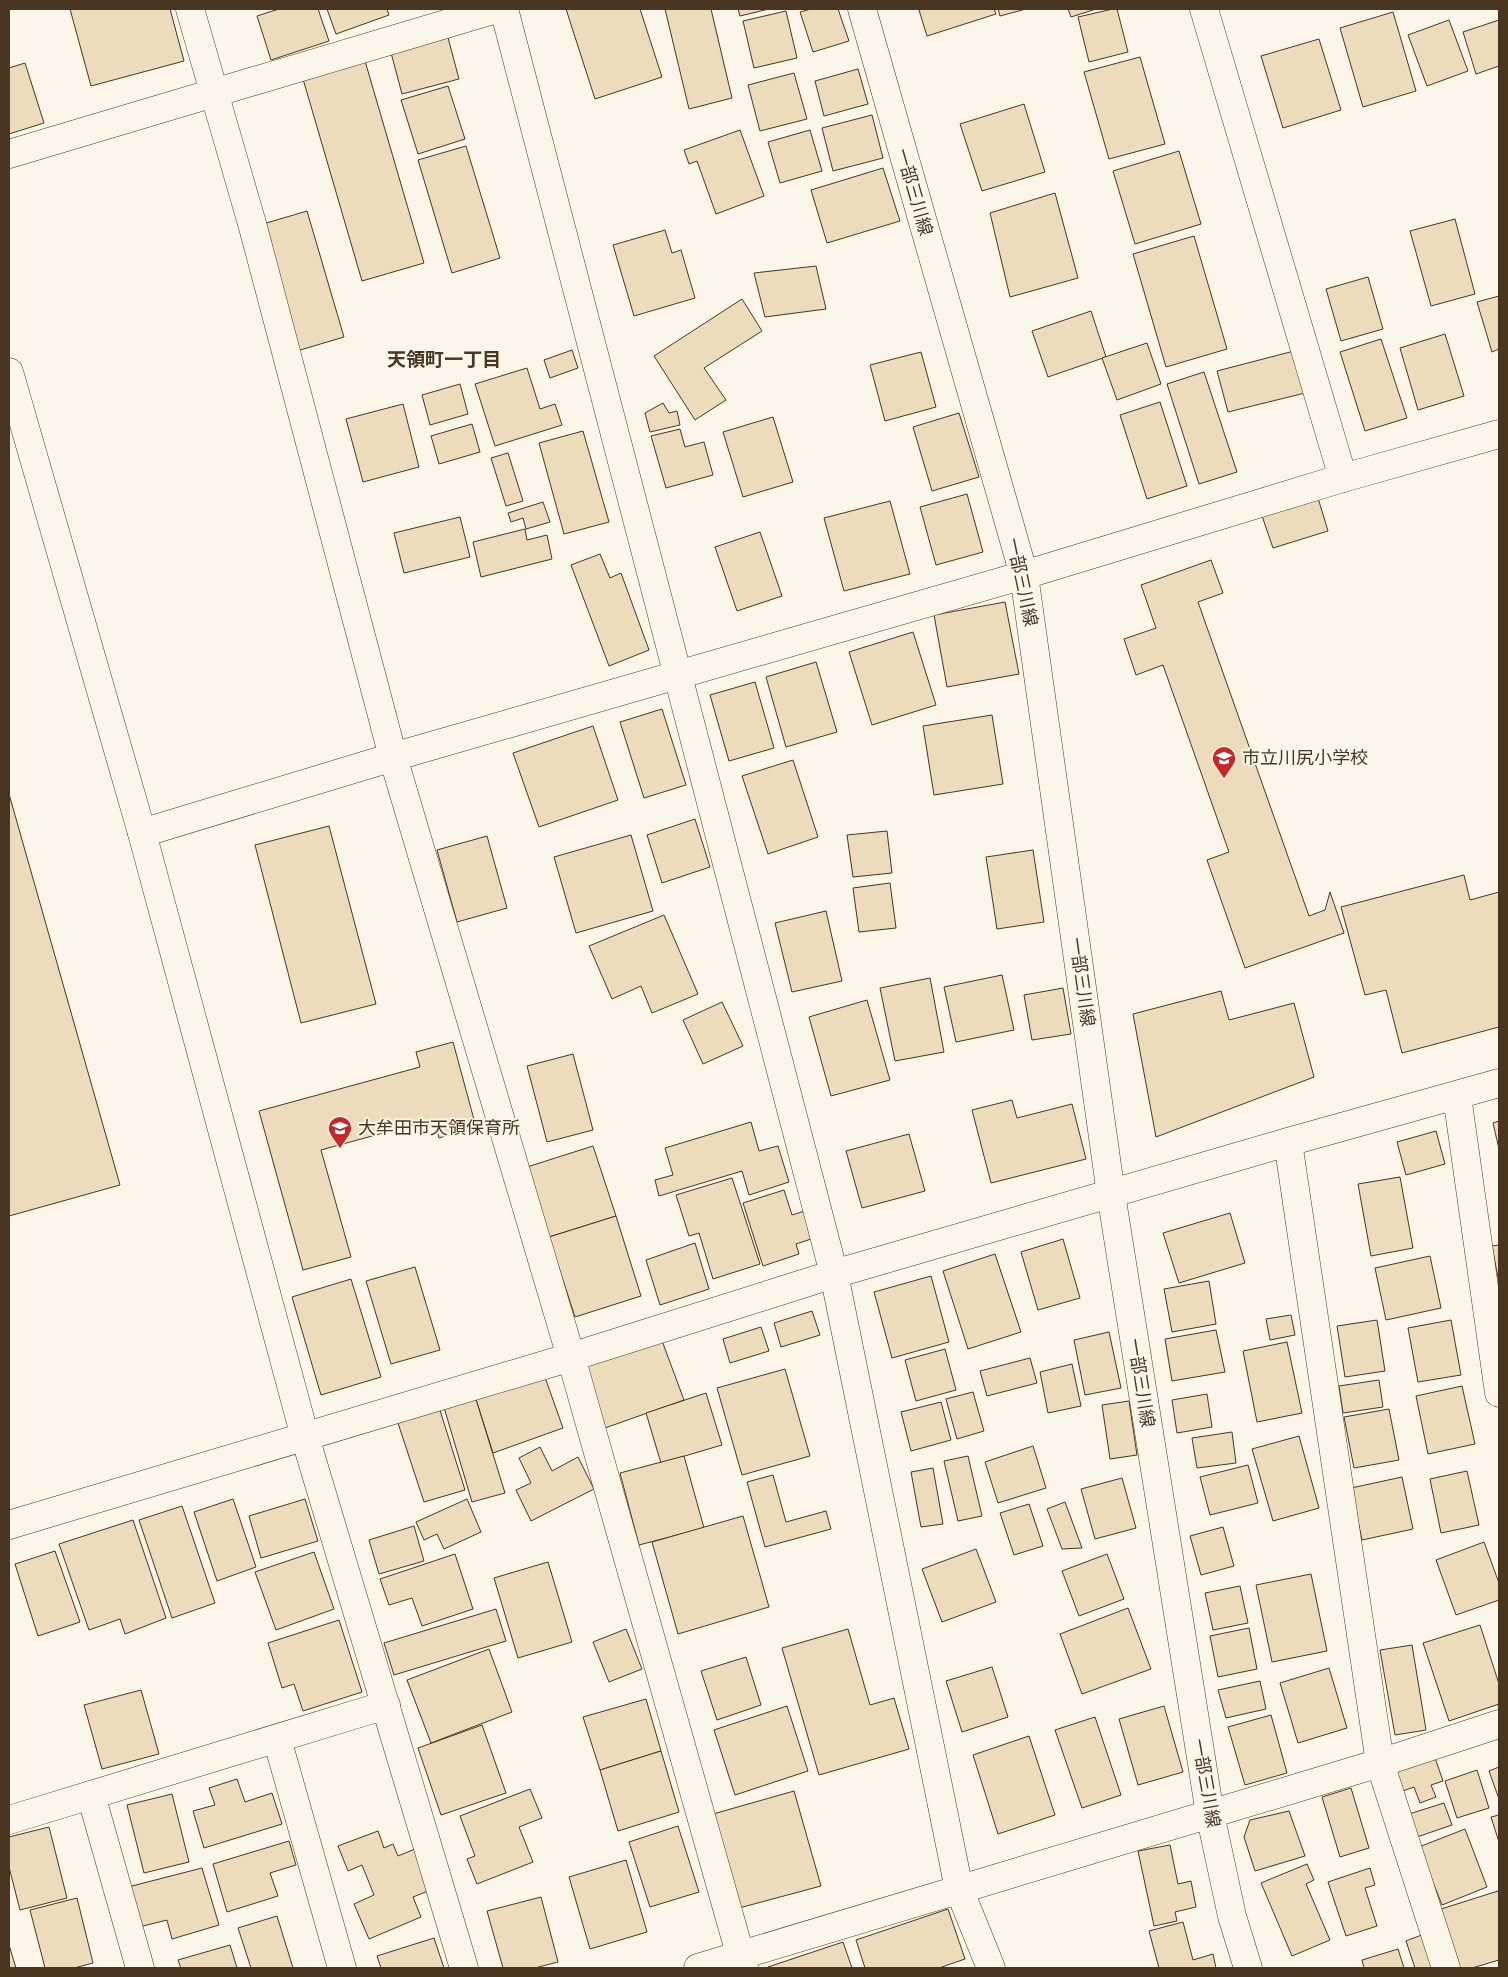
<svg xmlns="http://www.w3.org/2000/svg" width="1508" height="1977" viewBox="0 0 1508 1977" font-family="Jost,'Noto Sans JP',sans-serif">
<style>
.building{fill:#ecdcbc;stroke:#4a3520}
.lines{fill:none;stroke-linecap:round;stroke-linejoin:round}
.minor-casing{stroke:#4a3520;stroke-width:29}
.secondary-casing{stroke:#4a3520;stroke-width:29}
.minor{stroke:#fbf6e9;stroke-width:28}
.secondary{stroke:#fbf6e9;stroke-width:28}
.labels{text-anchor:middle;stroke-width:4;stroke-linejoin:round;paint-order:stroke}
.street-label{font-size:18px;fill:#4a3520;stroke:#fbf6e9}
.poi-label{font-size:18px;fill:#4a3520;stroke:#fbf6e9;text-anchor:start}
.neighbourhood-label{font-size:19px;font-weight:bold;fill:#4a3520;stroke:#fbf6e9}
</style>
<rect width="100%" height="100%" fill="#fbf6e9"/>
<g class="building">
<path d="M70,9h100l14,52 -93,25z"/>
<path d="M279,9h39l11,32 -58,19 -14,-44z"/>
<path d="M327,9h60l2,6 -53,19z"/>
<path d="M566,9h74l22,68 -67,22z"/>
<path d="M665,9h46l21,89 -43,11z"/>
<path d="M738,9h31l-29,7z"/>
<path d="M811,9h27l11,32 -36,11 -13,-40z"/>
<path d="M923,9h71l2,5 -69,22 -8,-26z"/>
<path d="M998,9h28l-26,7z"/>
<path d="M1068,9h28l-25,8z"/>
<path d="M1113,9h4l11,43 -39,10 -11,-45z"/>
<path d="M786,11l11,47 -43,10 -11,-47z"/>
<path d="M1393,12l23,79 -53,16 -23,-79z"/>
<path d="M1449,20l19,51 -41,15 -19,-51z"/>
<path d="M1499,20v46l-23,8 -13,-42z"/>
<path d="M446,30l13,49 -57,15 -13,-49z"/>
<path d="M1319,39l22,71 -58,18 -22,-72z"/>
<path d="M1140,57l25,87 -56,15 -25,-87z"/>
<path d="M365,61l59,202 -62,18 -59,-202z"/>
<path d="M25,63l19,60 -35,11v-66z"/>
<path d="M858,69l10,35 -44,12 -9,-35z"/>
<path d="M794,73l13,46 -47,12 -12,-46z"/>
<path d="M448,86l17,53 -47,15 -17,-54z"/>
<path d="M1024,104l21,68 -63,19 -22,-67z"/>
<path d="M872,115l11,43 -50,13 -11,-43z"/>
<path d="M740,130l24,66 -48,18 -19,-53 -8,3 -5,-14z"/>
<path d="M810,130l12,41 -42,12 -12,-41z"/>
<path d="M466,146l34,112 -48,15 -34,-113z"/>
<path d="M1179,151l22,73 -66,20 -22,-73z"/>
<path d="M883,168l17,53 -73,22 -16,-53z"/>
<path d="M1055,193l23,85 -68,19 -20,-84z"/>
<path d="M307,211l37,126 -54,16 -37,-126z"/>
<path d="M1455,219l20,75 -44,12 -21,-75z"/>
<path d="M665,230l7,23 9,-3 14,48 -61,18 -21,-71z"/>
<path d="M1194,236l33,113 -61,18 -33,-113z"/>
<path d="M816,266l10,43 -61,8 -11,-44z"/>
<path d="M1368,277l15,52 -42,12 -15,-52z"/>
<path d="M1499,296v53l-7,3 -15,-50z"/>
<path d="M742,299l20,32 -58,37 22,32 -31,20 -41,-64z"/>
<path d="M1091,311l15,46 -58,20 -16,-46z"/>
<path d="M1445,334l19,62 -46,14 -18,-62z"/>
<path d="M1381,339l26,79 -42,13 -25,-79z"/>
<path d="M1147,343l14,41 -44,16 -15,-42z"/>
<path d="M572,350l6,18 -28,10 -6,-18z"/>
<path d="M1294,351l11,42 -77,19 -11,-41z"/>
<path d="M921,352l15,55 -51,14 -15,-56z"/>
<path d="M527,368l13,41 15,-5 7,21 -67,21 -20,-62z"/>
<path d="M1204,372l33,100 -38,12 -32,-100z"/>
<path d="M460,384l8,30 -38,11 -8,-30z"/>
<path d="M1160,402l27,84 -40,13 -27,-84z"/>
<path d="M663,403l6,10 8,-2 3,14 -30,7 -5,-19z"/>
<path d="M403,404l16,63 -56,15 -17,-63z"/>
<path d="M959,413l20,64 -47,14 -19,-64z"/>
<path d="M773,417l20,65 -50,15 -20,-65z"/>
<path d="M472,424l8,28 -41,12 -8,-28z"/>
<path d="M680,429l5,18 19,-5 9,33 -47,13 -15,-52z"/>
<path d="M583,431l26,91 -45,12 -25,-91z"/>
<path d="M508,453l15,48 -17,5 -15,-48z"/>
<path d="M967,494l16,58 -47,13 -16,-58z"/>
<path d="M1318,498l10,33 -55,17 -11,-32z"/>
<path d="M890,501l20,73 -66,17 -20,-73z"/>
<path d="M543,502l7,20 -24,7 -3,-11 -12,4 -3,-9z"/>
<path d="M460,517l10,40 -66,16 -10,-40z"/>
<path d="M525,529l2,11 20,-5 5,24 -71,18 -8,-35z"/>
<path d="M760,532l22,64 -45,15 -22,-64z"/>
<path d="M600,554l10,24 11,-5 28,77 -40,16 -38,-101z"/>
<path d="M1211,560l12,33 -25,9 111,314 16,-6 5,-18 14,41 -99,35 -38,-108 22,-8 -66,-187 -27,10 -12,-36 32,-11 -15,-43z"/>
<path d="M1005,602l14,72 -72,13 -13,-72z"/>
<path d="M913,632l23,73 -64,20 -23,-73z"/>
<path d="M816,662l21,70 -51,15 -20,-70z"/>
<path d="M755,682l19,66 -45,13 -19,-66z"/>
<path d="M662,709l24,76 -42,13 -24,-76z"/>
<path d="M992,715l11,69 -69,11 -11,-69z"/>
<path d="M593,726l25,74 -79,27 -26,-74z"/>
<path d="M793,760l25,77 -50,17 -26,-78z"/>
<path d="M9,794l111,391 -111,31z"/>
<path d="M695,819l15,48 -48,16 -15,-48z"/>
<path d="M329,826l47,178 -75,19 -46,-178z"/>
<path d="M887,831l5,42 -39,4 -6,-42z"/>
<path d="M631,835l22,76 -77,22 -22,-76z"/>
<path d="M487,836l20,72 -50,14 -20,-72z"/>
<path d="M1033,850l11,72 -47,7 -11,-72z"/>
<path d="M1464,875l6,25 29,-8v135l-97,26 -16,-63 -21,5 -24,-88z"/>
<path d="M890,883l6,45 -37,4 -6,-44z"/>
<path d="M826,911l16,70 -50,11 -17,-69z"/>
<path d="M664,915l34,79 -46,19 -11,-27 -29,13 -23,-53z"/>
<path d="M1002,975l12,55 -58,12 -12,-55z"/>
<path d="M930,978l14,74 -49,9 -15,-73z"/>
<path d="M1063,988l8,46 -39,6 -8,-45z"/>
<path d="M1221,991l8,29 65,-17 20,74 -158,60 -23,-123z"/>
<path d="M867,1000l23,80 -59,16 -22,-79z"/>
<path d="M722,1002l21,44 -40,18 -20,-44z"/>
<path d="M453,1042l23,85 -37,11 -5,-19 -113,31 30,107 -48,13 -44,-159 161,-44 -4,-15z"/>
<path d="M573,1054l20,76 -46,12 -20,-76z"/>
<path d="M1012,1100l5,18 55,-14 14,55 -95,24 -19,-73z"/>
<path d="M1499,1121v28l-6,-26z"/>
<path d="M751,1122l8,29 19,-5 11,36 -40,13 -7,-24 -83,25 -4,-16 18,-5 -8,-27z"/>
<path d="M1436,1131l9,33 -39,11 -9,-33z"/>
<path d="M909,1134l16,57 -63,17 -16,-57z"/>
<path d="M593,1146l23,70 -67,21 -22,-70z"/>
<path d="M1400,1177l13,71 -42,8 -13,-72z"/>
<path d="M732,1178l28,86 -47,15 -14,-46 -10,3 -13,-41z"/>
<path d="M784,1190l8,25 13,-4 9,27 -18,6 3,10 -36,12 -20,-63z"/>
<path d="M1230,1213l15,50 -66,20 -16,-50z"/>
<path d="M616,1216l25,80 -66,21 -26,-80z"/>
<path d="M1063,1239l17,59 -42,12 -17,-58z"/>
<path d="M695,1243l14,46 -49,16 -14,-45z"/>
<path d="M1499,1245v38l-7,-37z"/>
<path d="M995,1254l26,78 -53,17 -25,-78z"/>
<path d="M1430,1256l11,52 -55,12 -11,-52z"/>
<path d="M415,1267l25,83 -49,14 -25,-83z"/>
<path d="M931,1276l18,66 -57,16 -18,-66z"/>
<path d="M351,1279l30,98 -60,18 -29,-98z"/>
<path d="M1209,1281l7,43 -44,8 -8,-43z"/>
<path d="M812,1311l8,24 -39,12 -7,-24z"/>
<path d="M1291,1315l4,20 -25,5 -4,-21z"/>
<path d="M1377,1320l8,51 -40,6 -8,-51z"/>
<path d="M1451,1320l10,55 -43,7 -10,-54z"/>
<path d="M761,1327l8,24 -39,12 -7,-24z"/>
<path d="M658,1330l26,70 -79,28 -25,-69z"/>
<path d="M1216,1330l9,42 -53,9 -7,-42z"/>
<path d="M1109,1332l12,56 -36,7 -11,-55z"/>
<path d="M1287,1342l15,71 -45,9 -14,-71z"/>
<path d="M945,1349l11,41 -40,11 -11,-41z"/>
<path d="M1030,1358l7,25 -50,13 -7,-25z"/>
<path d="M1072,1364l9,42 -33,7 -8,-41z"/>
<path d="M542,1369l21,59 -70,25 -19,-60z"/>
<path d="M785,1369l25,87 -68,19 -25,-87z"/>
<path d="M1379,1380l4,27 -40,6 -4,-27z"/>
<path d="M1462,1386l13,58 -47,10 -12,-58z"/>
<path d="M973,1392l11,39 -27,8 -11,-40z"/>
<path d="M474,1393l31,100 -33,9 -29,-98z"/>
<path d="M706,1393l16,52 -61,18 -15,-50z"/>
<path d="M1207,1394l5,33 -35,6 -5,-33z"/>
<path d="M1129,1401l8,54 -27,4 -8,-54z"/>
<path d="M941,1402l10,38 -40,11 -10,-39z"/>
<path d="M438,1404l27,86 -41,12 -28,-85z"/>
<path d="M1389,1409l10,51 -45,8 -10,-51z"/>
<path d="M1232,1432l4,31 -39,5 -5,-30z"/>
<path d="M1299,1436l20,72 -46,13 -21,-72z"/>
<path d="M1033,1446l13,42 -48,15 -13,-41z"/>
<path d="M540,1447l12,24 26,-14 16,32 -63,32 -15,-31 15,-7 -12,-25z"/>
<path d="M684,1456l20,72 -65,17 -19,-72z"/>
<path d="M968,1456l14,60 -24,5 -14,-60z"/>
<path d="M1248,1465l10,38 -48,12 -10,-38z"/>
<path d="M933,1468l10,56 -22,3 -10,-55z"/>
<path d="M1467,1471l12,54 -38,8 -11,-54z"/>
<path d="M773,1475l13,47 40,-11 5,18 -66,18 -18,-65z"/>
<path d="M1402,1477l11,52 -51,11 -11,-52z"/>
<path d="M1122,1478l14,50 -41,11 -14,-50z"/>
<path d="M233,1499l23,68 -39,14 -23,-69z"/>
<path d="M305,1499l13,42 -57,17 -12,-42z"/>
<path d="M467,1499l14,33 -37,17 -7,-15 -13,6 -8,-18z"/>
<path d="M1065,1502l17,46 -20,1 -15,-40z"/>
<path d="M1029,1504l14,42 -29,9 -14,-42z"/>
<path d="M182,1506l33,97 -43,15 -33,-98z"/>
<path d="M743,1516l26,91 -91,27 -26,-92z"/>
<path d="M133,1520l33,98 -41,16 -5,-15 -31,11 -30,-86z"/>
<path d="M414,1526l10,35 -45,13 -10,-34z"/>
<path d="M1223,1527l11,39 -33,9 -11,-39z"/>
<path d="M1484,1542l15,41v17l-43,15 -20,-55z"/>
<path d="M976,1549l20,53 -54,20 -20,-53z"/>
<path d="M55,1551l25,71 -42,14 -23,-72z"/>
<path d="M314,1552l20,57 -58,21 -21,-58z"/>
<path d="M455,1554l18,55 -51,17 -10,-28 -23,7 -9,-26z"/>
<path d="M1107,1554l17,45 -45,17 -17,-45z"/>
<path d="M548,1562l24,80 -54,16 -24,-80z"/>
<path d="M1311,1574l16,77 -55,11 -16,-77z"/>
<path d="M1240,1586l8,37 -35,7 -8,-37z"/>
<path d="M1128,1608l23,61 -69,25 -22,-60z"/>
<path d="M496,1609l10,32 -112,34 -10,-32z"/>
<path d="M339,1620l23,72 -59,19 -9,-27 -12,4 -14,-45z"/>
<path d="M1480,1625l19,59v20l-50,17 -26,-78z"/>
<path d="M1249,1628l8,41 -39,8 -8,-41z"/>
<path d="M626,1629l16,40 -33,13 -16,-40z"/>
<path d="M848,1629l22,76 24,-7 15,51 -90,26 -37,-127z"/>
<path d="M1412,1645l14,85 -31,5 -15,-85z"/>
<path d="M489,1649l23,63 -81,31 -24,-63z"/>
<path d="M746,1657l15,48 -44,15 -16,-49z"/>
<path d="M992,1667l16,50 -46,15 -16,-51z"/>
<path d="M1329,1668l18,60 -49,15 -18,-60z"/>
<path d="M1260,1681l6,28 -40,9 -8,-28z"/>
<path d="M141,1690l18,64 -57,15 -18,-64z"/>
<path d="M646,1699l15,52 -61,19 -17,-53z"/>
<path d="M787,1706l21,65 -73,24 -21,-65z"/>
<path d="M1164,1706l19,66 -45,13 -19,-66z"/>
<path d="M1271,1715l16,58 -42,12 -17,-58z"/>
<path d="M1095,1717l26,78 -39,13 -27,-78z"/>
<path d="M482,1725l24,68 -65,22 -23,-67z"/>
<path d="M1029,1736l26,79 -57,19 -25,-79z"/>
<path d="M661,1751l18,61 -61,19 -18,-61z"/>
<path d="M1433,1752l10,29 -12,4 5,12 -16,6 -6,-16 -11,4 -8,-24z"/>
<path d="M1499,1767v32l-10,-28z"/>
<path d="M1477,1770l12,38 -32,10 -12,-37z"/>
<path d="M237,1779l8,23 27,-9 10,31 -78,24 -11,-37 22,-6 -6,-17z"/>
<path d="M1351,1788l18,60 -29,9 -18,-60z"/>
<path d="M530,1789l12,29 -23,9 14,35 -56,22 -10,-25 8,-3 -15,-40z"/>
<path d="M794,1791l27,95 -82,22 -26,-94z"/>
<path d="M172,1794l17,68 -45,11 -17,-68z"/>
<path d="M1444,1803l8,22 -35,12 -8,-23z"/>
<path d="M1289,1811l16,45 -50,15 -11,-34 6,-17z"/>
<path d="M1499,1815v27l-8,-25z"/>
<path d="M678,1826l21,66 -49,15 -21,-65z"/>
<path d="M49,1827l18,71 -47,12 -11,-43v-30z"/>
<path d="M1465,1829l22,58 -45,18 -23,-58z"/>
<path d="M378,1831l6,17 9,-4 5,12 17,-7 18,40 -20,8 8,20 -52,22 -15,-35 20,-9 -12,-30 -14,6 -10,-25z"/>
<path d="M289,1841l7,24 -26,8 8,23 -51,16 -14,-48z"/>
<path d="M1170,1845l8,39 13,-3 5,26 -21,5 2,9 -23,5 -16,-75z"/>
<path d="M626,1860l21,72 -57,17 -21,-72z"/>
<path d="M1307,1864l7,16 -8,4 24,56 -38,16 -31,-73z"/>
<path d="M202,1868l17,57 -47,14 -5,-19 -28,7 -11,-40z"/>
<path d="M1370,1868l5,17 -10,3 12,38 -31,10 -18,-54z"/>
<path d="M1498,1891l1,6v63l-27,8h-16l-18,-58z"/>
<path d="M541,1897l17,65 -23,6h-32l-16,-57z"/>
<path d="M77,1898l16,65 -19,5h-29l-15,-58z"/>
<path d="M948,1909l17,50 -26,9h-74l-9,-28z"/>
<path d="M277,1916l16,52h-42l-13,-40z"/>
<path d="M1183,1922l10,38 20,-6 3,14h-57l-10,-37z"/>
<path d="M1424,1934l11,34h-20l-9,-27z"/>
<path d="M434,1938l10,30h-63l-4,-12z"/>
<path d="M843,1942l9,26h-84v-1z"/>
<path d="M9,1945l7,23h-7z"/>
<path d="M230,1945l7,23h-56l-3,-8z"/>
<path d="M1398,1949l6,19h-40l-2,-8z"/>
</g>
<g class="lines">
<g class="minor-casing">
<g id="minor">
<path d="M190,9l63,218 140,530 178,600 173,611"/>
<path d="M504,9l330,1265 125,615 32,79"/>
<path d="M1204,9l139,469"/>
<path d="M9,154l487,-145"/>
<path d="M9,372l133,461 163,604 159,531"/>
<path d="M142,833l251,-76 631,-182 319,-97 156,-44"/>
<path d="M1457,1096l42,297"/>
<path d="M1288,1142l92,621 66,205"/>
<path d="M9,1525l562,-168 263,-83 454,-132 211,-59"/>
<path d="M277,1739l65,229"/>
<path d="M91,1795l49,173"/>
<path d="M9,1820l377,-115"/>
<path d="M698,1968l682,-205 119,-39"/>
</g>
</g>
<g class="secondary-casing">
<path id="secondary" d="M862,9l162,566 87,619 99,620 22,102 16,52"/>
</g>
<use href="#minor" class="minor"/>
<use href="#secondary" class="secondary"/>
</g>
<defs>
<g id="school-pin" transform="scale(1.25)"><path d="M0 17L-7.5 6A9.5 9.5 0 1 1 7.5 6Z" fill="#c62828" stroke="#fbf6e9"/><path d="M0-5L7-2L0 1L-7-2ZM-4 1L0 2.5L4 1V4Q0 6-4 4Z" fill="#fff"/></g>
</defs>
<g fill-rule="evenodd">
<use href="#school-pin" x="1224" y="758"/>
<use href="#school-pin" x="340" y="1128"/>
</g>
<g class="labels">
<g class="street-label">
<text transform="translate(914 192) rotate(74)" y="6">一部三川線</text>
<text transform="translate(1022 582) rotate(78)" y="6">一部三川線</text>
<text transform="translate(1082 982) rotate(82)" y="6">一部三川線</text>
<text transform="translate(1141 1383) rotate(81)" y="6">一部三川線</text>
<text transform="translate(1206 1783) rotate(80)" y="6">一部三川線</text>
</g>
<g class="poi-label">
<text x="1242" y="764">市立川尻小学校</text>
<text x="358" y="1134">大牟田市天領保育所</text>
</g>
<g class="neighbourhood-label">
<text x="444" y="366">天領町一丁目</text>
</g>
</g>
<rect width="1508" height="1977" fill="none" stroke="#4a3520" stroke-width="20"/>
</svg>
